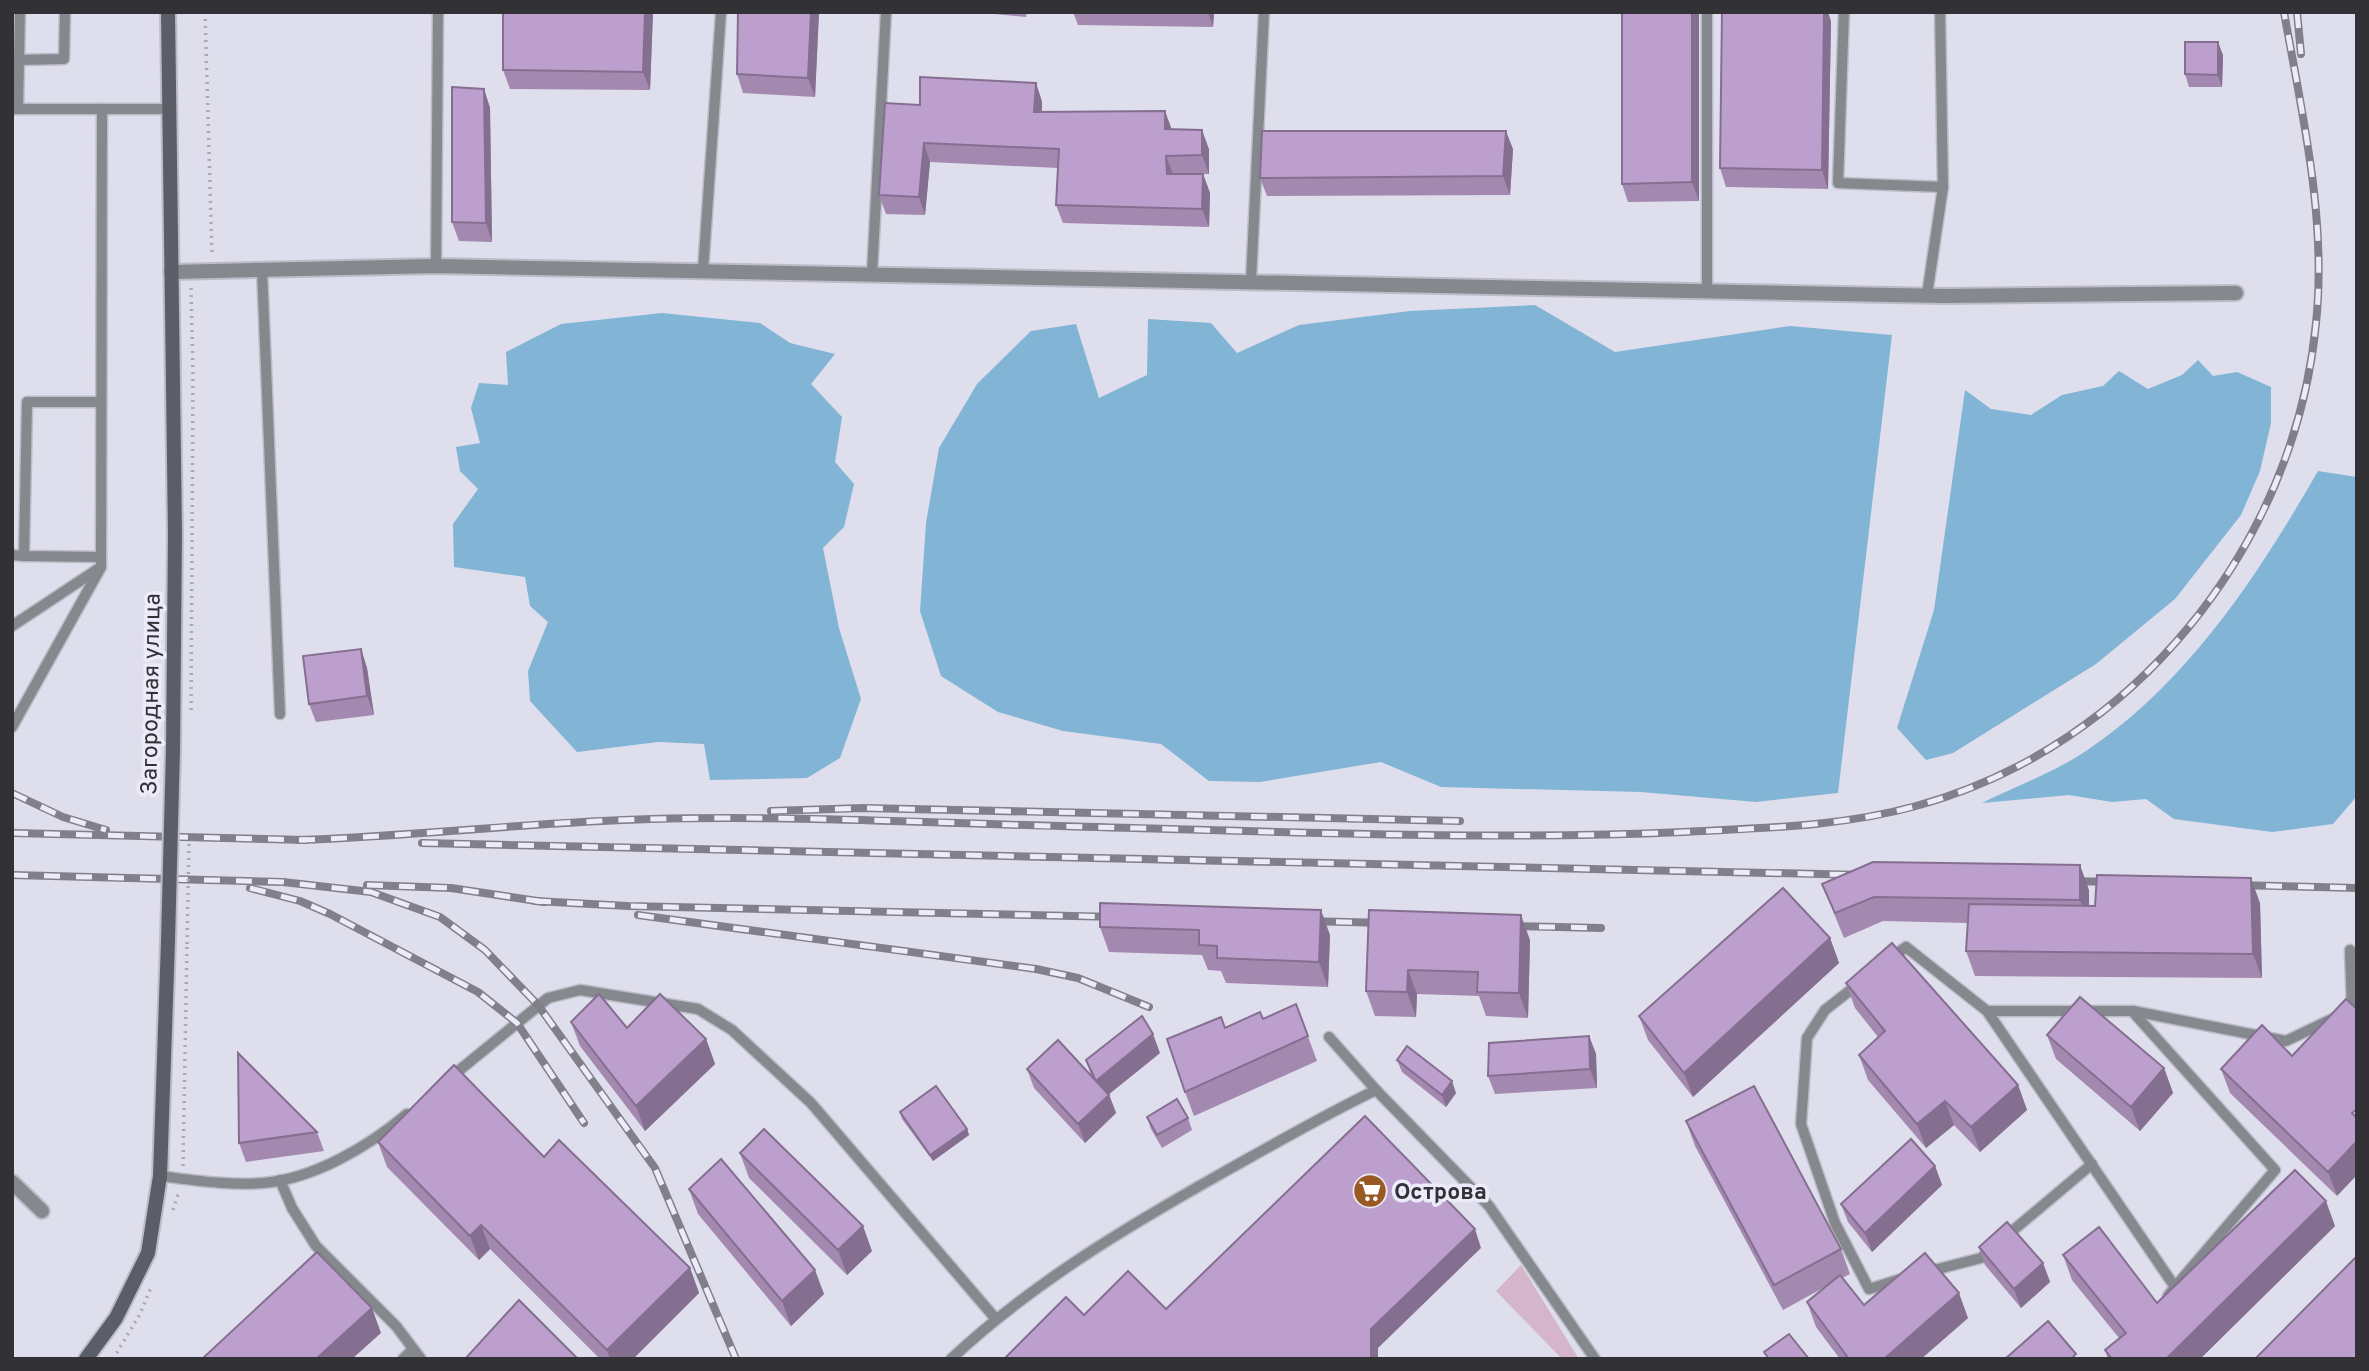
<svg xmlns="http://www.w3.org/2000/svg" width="2369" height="1371" viewBox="0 0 2369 1371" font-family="Overpass,sans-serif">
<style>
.green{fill:#d4b5c9}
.water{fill:#81b4d5}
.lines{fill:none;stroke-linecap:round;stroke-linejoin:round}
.lane-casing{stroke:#bcbbc8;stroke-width:13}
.street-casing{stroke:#bcbbc8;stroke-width:18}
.secondary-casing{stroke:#bcbbc8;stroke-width:18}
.path{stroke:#a9a8b3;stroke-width:3.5;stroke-dasharray:2 5;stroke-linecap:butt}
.lane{stroke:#85888d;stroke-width:10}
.street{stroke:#85888d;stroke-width:14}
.secondary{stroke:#5a5e66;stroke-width:14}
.rail-casing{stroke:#81808a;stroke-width:8}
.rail{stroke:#ecebf9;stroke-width:5;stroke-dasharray:16;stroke-linecap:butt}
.secondary-bridge-casing{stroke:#bcbbc8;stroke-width:18;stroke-linecap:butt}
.path-bridge{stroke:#a9a8b3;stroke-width:3.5;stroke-dasharray:2 5;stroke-linecap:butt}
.secondary-bridge{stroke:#5a5e66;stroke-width:14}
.wall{fill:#a389b0}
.shaded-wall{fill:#846f90}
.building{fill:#bd9fcd;stroke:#846f90;stroke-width:2}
.labels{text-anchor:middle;stroke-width:7;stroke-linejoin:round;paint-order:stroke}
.street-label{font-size:23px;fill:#313136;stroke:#ecebf9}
.poi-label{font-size:23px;font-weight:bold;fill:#313136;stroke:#ecebf9;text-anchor:start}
</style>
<rect width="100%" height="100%" fill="#dfdeec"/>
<path class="green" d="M1521,1265l58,94h-17l-66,-68z"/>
<g class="water">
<path d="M1535,305l80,47 175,-26 102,9 -54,458 -82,9 -115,-10 -200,-5 -60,-25 -121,20 -51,-1 -48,-37 -98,-13 -65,-19 -57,-36 -21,-65 6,-88 13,-75 38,-64 54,-53 45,-7 23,74 48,-23 1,-56 63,4 26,30 62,-28 111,-14z"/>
<path d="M662,313l98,10 30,20 45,11 -24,30 31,33 -7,45 19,22 -10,43 -21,21 16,80 22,71 -21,59 -33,20 -97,2 -6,-36 -46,-2 -81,10 -47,-51 -2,-30 20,-49 -18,-16 -5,-29 -71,-10 -1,-43 25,-35 -18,-18 -4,-24 24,-4 -9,-35 8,-25 29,2 -2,-33 55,-28z"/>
<path d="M2198,360l15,16 24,-4 34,15v36l-11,48 -19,44 -66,84 -79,65 -143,89 -27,7 -29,-32 37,-118 31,-220 26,19 40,6 31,-20 41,-9 16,-15 29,18 34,-14z"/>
<path d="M2318,471l39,6v319l-24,28 -61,8 -98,-13 -28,-20 -34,3 -43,-7 -87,8c34,-17 73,-31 104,-52 101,-67 173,-177 232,-280z"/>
</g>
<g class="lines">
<g class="lane-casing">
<g id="lane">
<path d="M1844,12l-6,171 105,4"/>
<path d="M18,60l46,-1 1,-47"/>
<path d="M12,109h156"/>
<path d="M18,109l2,-97"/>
<path d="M436,266l2,-254"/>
<path d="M262,269l18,445"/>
<path d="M703,271l18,-259"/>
<path d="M872,274l14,-262"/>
<path d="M1251,281l13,-269"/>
<path d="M1707,289v-277"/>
<path d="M1927,295l16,-108 -3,-175"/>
<path d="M12,555l12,1"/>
<path d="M101,557l-77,-1 3,-154h74"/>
<path d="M12,626l86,-57"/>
<path d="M12,727l89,-160 1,-458"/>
<path d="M1891,958l15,-11 81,64"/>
<path d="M1857,985l-32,25 -18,28 -6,86 34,99 34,66 32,-10"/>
<path d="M2133,1011l153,30 48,-23"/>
<path d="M2347,1012l5,-2 -2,-60"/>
<path d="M1329,1037l47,53"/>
<path d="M451,1077l97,-79 32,-8 118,19 34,21 79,73 184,215"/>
<path d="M160,1176c33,4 70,10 103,7 51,-4 106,-37 144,-69"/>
<path d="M280,1180l12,28 24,38 80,80 25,33"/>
<path d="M2004,1238l88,-74"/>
<path d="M1926,1272l55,-14 9,-8"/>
<path d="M2168,1296l7,-9 -188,-276h145l143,159 -100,117"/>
<path d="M403,1359l10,-10"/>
<path d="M951,1359c79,-74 172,-130 266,-183 52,-29 105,-60 159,-86l113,116 106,153"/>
</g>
</g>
<g class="street-casing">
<g id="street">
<path d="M171,272l265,-6 1508,30 292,-3"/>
<path d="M12,1182l30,29"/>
</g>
</g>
<g class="secondary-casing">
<g id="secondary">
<path d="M168,12l7,522 -2,215"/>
<path d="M86,1359l30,-41 32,-65 12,-77 8,-235"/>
</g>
</g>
<g class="path">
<path d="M205,12l7,242"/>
<path d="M191,288l2,85 -2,341"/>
<path d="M183,1166l4,-222"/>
<path d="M173,1210l6,-19"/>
<path d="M113,1359l27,-45 12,-29"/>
</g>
<use href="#lane" class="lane"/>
<use href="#street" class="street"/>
<use href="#secondary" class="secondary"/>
<g class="rail-casing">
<g id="rail">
<path d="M2297,12l4,42"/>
<path d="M12,793l51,24 43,13"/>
<path d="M771,811l92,-3 597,13"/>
<path d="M12,833l294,7"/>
<path d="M299,840c118,-4 235,-18 352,-21 161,-4 323,6 483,9 183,5 366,12 549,4 78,-4 157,-5 233,-26 218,-59 379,-261 400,-483 11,-104 -14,-209 -32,-311"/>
<path d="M422,843l1441,32"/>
<path d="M12,875l271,7 88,10 69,25 45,33 53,55 117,163 81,191"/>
<path d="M2066,881l49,1"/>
<path d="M367,885l84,3 93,14"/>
<path d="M2234,885l123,3"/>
<path d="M250,888l50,13 30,13 148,78 39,31 67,100"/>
<path d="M535,901l93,5 491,11"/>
<path d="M638,915l398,54 42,9 71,29"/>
<path d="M1304,921l84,2"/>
<path d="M1507,926l94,2"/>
</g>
</g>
<use href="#rail" class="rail"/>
<g class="secondary-bridge-casing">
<path id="secondary-bridge" d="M168,941l5,-192"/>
</g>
<path class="path-bridge" d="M187,944l2,-100"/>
<use href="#secondary-bridge" class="secondary-bridge"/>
</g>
<g class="wall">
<path d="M653,12l-3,78 -140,-1 -7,-19z"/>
<path d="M819,12l-4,85 -72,-4 -6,-19z"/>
<path d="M974,12h53l-1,5z"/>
<path d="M1073,12h141l-1,15 -135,-2z"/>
<path d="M1699,12v189l-71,1 -6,-18z"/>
<path d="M1831,21l-3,168 -102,-2 -6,-19z"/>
<path d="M2223,55l-1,32h-33l-4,-13z"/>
<path d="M1036,83l6,19v10l129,17 38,20v25h-32h26l7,19 -1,34 -146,-4 -7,-18 2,-37 -128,-6 -5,53 -39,-1 -7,-19 41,-90z"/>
<path d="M484,89l6,19 2,134 -33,-1 -7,-19z"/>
<path d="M1513,149l-3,46 -243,1 -7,-18z"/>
<path d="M361,649l6,19 7,47 -58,7 -7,-18z"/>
<path d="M1822,884l267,6v16l171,-3 2,75 -287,-2 -9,-25 2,-28 -85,-2 -39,17z"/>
<path d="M1369,910l161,30 -2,78 -42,-2 -7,-20 -62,-2 -1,23 -41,-1 -9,-25z"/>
<path d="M1100,927l230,8 -2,52 -102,-4 -5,-12 -13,-1 -6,-15 -93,-3z"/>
<path d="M1830,938l9,25 -146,134 -45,-57 -9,-24z"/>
<path d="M1846,983l172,102 9,25 -47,42 -26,-27 -28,23 -58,-68 -9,-25 19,-18 -23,-29z"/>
<path d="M1296,1004l21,57 -123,55 -9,-24 36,-75 4,11 38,-9z"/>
<path d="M571,1022l56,6 79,11 9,25 -70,67 -65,-85z"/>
<path d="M2047,1035l117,33 9,25 -33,38 -84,-72z"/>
<path d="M1589,1036l7,18 1,34 -102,6 -7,-18z"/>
<path d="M1160,1053l-51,41 7,19 -31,30 -51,-55 -7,-19 64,6 -5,-15z"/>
<path d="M2292,1056l45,140 -107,-103 -9,-24z"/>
<path d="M1397,1060l59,33 -10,14 -44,-35z"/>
<path d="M900,1112l67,17 2,6 -36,26 -31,-42z"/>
<path d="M1147,1117l41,1 4,12 -30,18 -11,-19z"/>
<path d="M1686,1121l155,128 9,25 -8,4 22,27 104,13 -47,41h-81l-24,-32 -9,-25 18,-15 -42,23 -88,-164z"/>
<path d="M317,1132l7,19 -78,11 -7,-19z"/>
<path d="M378,1142l166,15 146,111 9,25 -66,66h-33l-110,-110 -11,11 -92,-93z"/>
<path d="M740,1153l132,98 -25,24 -98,-97z"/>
<path d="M1935,1166l7,19 -70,67 -24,-30 -7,-18z"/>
<path d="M689,1189l135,105 -33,32 -93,-112z"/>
<path d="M2335,1226l-135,133h-92l-3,-9 14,-12 -47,-58 -9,-25 94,48z"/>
<path d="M1979,1247l64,16 7,19 -29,26 -36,-43z"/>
</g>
<g class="shaded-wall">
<path d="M645,12h8l-3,78 -7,-18z"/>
<path d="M811,12h8l-4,85 -7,-19z"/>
<path d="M1208,12h6l-1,15z"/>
<path d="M1692,12h7v189l-7,-19z"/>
<path d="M1824,12h4l3,9 -3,168 -6,-19z"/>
<path d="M2218,42l5,13 -1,32 -4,-12z"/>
<path d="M1036,83l6,19 -1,29 -7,-19z"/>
<path d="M484,89l6,19 2,134 -6,-19z"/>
<path d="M1165,111l7,19 -7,-1z"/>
<path d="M1202,130l7,19v25l-7,-19z"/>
<path d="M1506,131l7,18 -3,46 -7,-19z"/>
<path d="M924,143l6,19 -5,53 -6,-18z"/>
<path d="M1166,156l7,18h-6z"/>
<path d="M1203,174l7,19 -1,34 -7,-18z"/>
<path d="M361,649l6,19 7,47 -7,-19z"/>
<path d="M2080,865l9,25v34l-9,-24z"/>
<path d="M2251,878l9,25 2,75 -9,-24z"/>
<path d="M1321,910l9,25 -2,52 -9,-25z"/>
<path d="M1521,915l9,25 -2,78 -9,-25z"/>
<path d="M1830,938l9,25 -146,134 -9,-24z"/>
<path d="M1408,970l9,24 -1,23 -9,-25z"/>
<path d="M1153,1034l7,19 -57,46 -7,-18z"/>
<path d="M1589,1036l7,18 1,34 -7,-19z"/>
<path d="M706,1039l9,25 -70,67 -9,-25z"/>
<path d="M2164,1068l9,25 -33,38 -9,-24z"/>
<path d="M1452,1081l4,12 -10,14 -4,-12z"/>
<path d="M2018,1085l9,25 -47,42 -9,-25z"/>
<path d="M1109,1095l7,18 -31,30 -7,-19z"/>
<path d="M1945,1101l9,24 -28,23 -9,-24z"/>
<path d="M967,1129l2,6 -36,26 -3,-6z"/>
<path d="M2357,1141v34l-20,21 -9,-24z"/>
<path d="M1935,1166l7,19 -70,67 -7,-19z"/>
<path d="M2326,1201l9,25 -135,133h-34z"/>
<path d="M481,1225l9,24 -11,11 -9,-24z"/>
<path d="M863,1226l9,25 -25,24 -9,-25z"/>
<path d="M1475,1229l6,19 -103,100v11h-7v-30z"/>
<path d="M2043,1263l7,19 -29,26 -7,-19z"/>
<path d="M690,1268l9,25 -66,66h-23l-3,-9z"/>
<path d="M815,1270l9,24 -33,32 -9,-25z"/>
<path d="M1959,1293l9,25 -47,41h-37z"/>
<path d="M372,1308l9,25 -29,26h-36z"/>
</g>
<g class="building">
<path d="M503,12h142l-2,60 -140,-2z"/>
<path d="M738,12h73l-3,66 -71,-4z"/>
<path d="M1622,12h70v170l-70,2z"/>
<path d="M1722,12h102l-2,158 -102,-2z"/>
<path d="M2185,42h33v33l-33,-1z"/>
<path d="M920,77l116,6 -2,29 131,-1v18l37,1v25l-36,1 1,18h36l-1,35 -146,-4 3,-56 -135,-6 -5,54 -40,-2 6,-92 35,2z"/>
<path d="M452,87l32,2 2,134 -34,-1z"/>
<path d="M1262,131h244l-3,45 -243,2z"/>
<path d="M361,649l6,47 -58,8 -6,-48z"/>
<path d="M1873,862l207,3v35l-206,-3 -39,16 -13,-29z"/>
<path d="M2097,875l154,3 2,76 -287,-3 3,-47 126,2z"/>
<path d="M1783,888l47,50 -146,135 -45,-57z"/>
<path d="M1100,903l221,7 -2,52 -102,-4v-12l-18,-1v-15l-99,-3z"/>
<path d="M1369,910l152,5 -2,78 -42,-1 1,-20 -70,-2 -1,22 -41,-1z"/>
<path d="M1892,943l126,142 -47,42 -26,-26 -28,23 -58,-69 26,-24 -39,-48z"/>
<path d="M599,994l28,34 33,-34 46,45 -70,67 -65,-84z"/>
<path d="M2080,997l84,71 -33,39 -84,-72z"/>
<path d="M2346,999l11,10v100l-5,4 5,5v23l-29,31 -107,-103 41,-44 30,31z"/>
<path d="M1296,1004l12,32 -123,56 -18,-53 54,-22 4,11 35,-16 3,7z"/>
<path d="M1142,1016l11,18 -57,47 -10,-21z"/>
<path d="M1589,1036l1,33 -102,7 1,-33z"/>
<path d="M1058,1040l51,55 -31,29 -51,-55z"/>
<path d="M1407,1046l45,35 -10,14 -45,-35z"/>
<path d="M238,1053l79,79 -78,11z"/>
<path d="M454,1065l90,92 15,-17 131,128 -83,82 -126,-125 -11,11 -92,-94z"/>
<path d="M936,1086l31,43 -37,26 -30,-43z"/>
<path d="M1754,1086l87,163 -67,36 -88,-164z"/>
<path d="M1177,1099l11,19 -31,17 -10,-18z"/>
<path d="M1365,1116l110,113 -104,100v30h-367l62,-62 18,18 44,-44 38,38z"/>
<path d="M764,1129l99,97 -25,24 -98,-97z"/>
<path d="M1911,1139l24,27 -70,67 -24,-29z"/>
<path d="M721,1159l94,111 -33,31 -93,-112z"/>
<path d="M2295,1170l31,31 -160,158h-54l-7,-9 21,-17 -63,-78 36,-28 58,76z"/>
<path d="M2007,1222l36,41 -29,26 -35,-42z"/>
<path d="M317,1252l55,56 -56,51h-114z"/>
<path d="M1925,1253l34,40 -75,66h-35l-42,-57 33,-27 24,30z"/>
<path d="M2357,1256v103h-102z"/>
<path d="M519,1300l59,59h-113z"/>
<path d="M2048,1321l28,33 -5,5h-66z"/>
<path d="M1789,1334l20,25h-40l-5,-7z"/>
</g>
<defs>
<g id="supermarket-disc" transform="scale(1.75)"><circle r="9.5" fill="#995923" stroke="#ecebf9"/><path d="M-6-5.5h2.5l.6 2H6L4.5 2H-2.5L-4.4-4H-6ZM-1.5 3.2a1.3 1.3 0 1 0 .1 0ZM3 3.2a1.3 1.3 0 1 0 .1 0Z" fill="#fff"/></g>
</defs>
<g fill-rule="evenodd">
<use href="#supermarket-disc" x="1370" y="1191"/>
</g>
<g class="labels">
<g class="street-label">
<text transform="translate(150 694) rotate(-89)" y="8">Загородная улица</text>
</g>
<g class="poi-label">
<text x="1394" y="1199">Острова</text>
</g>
</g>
<rect width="2369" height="1371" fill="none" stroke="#313136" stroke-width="28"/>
</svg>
